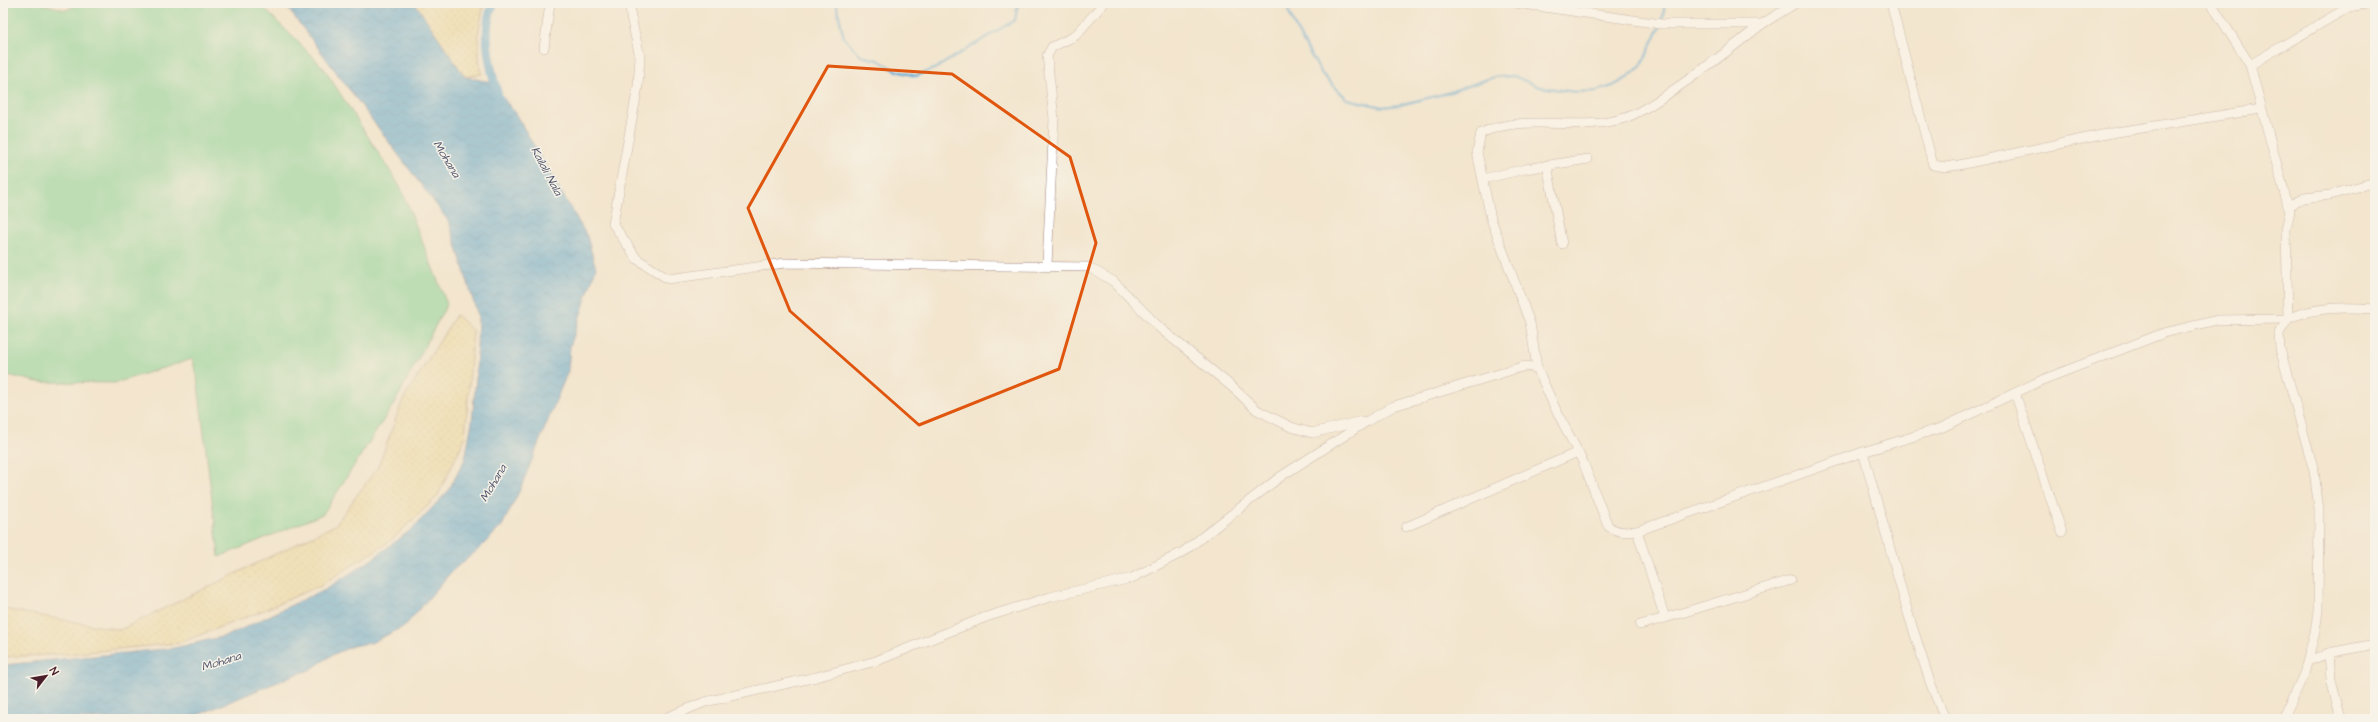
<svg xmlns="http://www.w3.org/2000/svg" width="2378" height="722" viewBox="0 0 2378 722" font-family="'Architects Daughter',sans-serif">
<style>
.grass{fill:#7fd396;stroke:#647960}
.sand{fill:url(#sand-dots);stroke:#9c7c64}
.water{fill:url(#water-waves);stroke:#51627e}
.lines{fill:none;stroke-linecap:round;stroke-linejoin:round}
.stream{stroke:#58a5d1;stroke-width:2.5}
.canal{stroke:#58a5d1;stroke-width:9}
.minor-casing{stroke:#9e827c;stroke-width:10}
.minor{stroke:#fff;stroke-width:9}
.marked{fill:none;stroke:#e0560e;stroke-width:3;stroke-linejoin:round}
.labels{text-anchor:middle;stroke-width:3;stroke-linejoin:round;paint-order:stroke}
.water-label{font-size:12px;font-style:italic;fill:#50556d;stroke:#f7f3e8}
</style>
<defs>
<pattern id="sand-dots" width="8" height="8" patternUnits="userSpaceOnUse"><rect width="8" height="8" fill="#eeda9e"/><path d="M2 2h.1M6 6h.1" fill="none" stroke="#cebb88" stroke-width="1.8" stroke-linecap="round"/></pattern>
<pattern id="water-waves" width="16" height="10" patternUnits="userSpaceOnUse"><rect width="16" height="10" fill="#58a5d1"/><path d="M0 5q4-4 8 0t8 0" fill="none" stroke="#4b86aa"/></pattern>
</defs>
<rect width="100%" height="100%" fill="#f7f3e8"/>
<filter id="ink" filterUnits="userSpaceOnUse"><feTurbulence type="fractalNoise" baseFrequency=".025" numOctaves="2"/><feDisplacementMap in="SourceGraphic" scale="8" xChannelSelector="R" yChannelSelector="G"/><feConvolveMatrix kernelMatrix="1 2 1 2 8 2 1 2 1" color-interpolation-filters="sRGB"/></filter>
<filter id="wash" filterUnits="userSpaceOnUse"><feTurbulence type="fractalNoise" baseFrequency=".012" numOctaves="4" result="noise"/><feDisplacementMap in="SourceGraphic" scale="16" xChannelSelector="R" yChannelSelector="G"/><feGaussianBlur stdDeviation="0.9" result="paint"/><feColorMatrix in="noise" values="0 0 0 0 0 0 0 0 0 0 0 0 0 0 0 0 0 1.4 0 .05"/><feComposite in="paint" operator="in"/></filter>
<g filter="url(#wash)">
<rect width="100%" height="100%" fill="#f3e5ce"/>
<path class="grass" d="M3,3h37l26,7 15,-7h178l64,64 78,121 46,116 -52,98 -72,112 -104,43 -22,-180 -5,-18 -77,24 -77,-1 -35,-8z"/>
<g class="sand">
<path d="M415,3h69l-6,32 2,34 2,5 -17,3z"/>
<path d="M456,315l17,16 -8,107 -28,59 -48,45 -68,43 -64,28 -78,30 -112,11 -64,3v-48l117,21 215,-105 43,-58 25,-67z"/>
</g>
<path class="water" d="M284,3h131l50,74 26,5 24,31 72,123 9,32 -26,79 -2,24 -49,121 -17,34 -23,23 -27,22 -47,55 -34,17 -18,3 -21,9 -22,15 -18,6 -94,39 -23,4h-172v-54l171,-17 55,-13 98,-47 44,-28 41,-31 36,-38 17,-32 7,-38 4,-44 2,-61 -29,-94z"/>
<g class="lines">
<g class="stream">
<path d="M836,3l8,35 17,18 17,4 19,11 19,5 20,-8 79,-48 3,-17"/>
<path d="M1285,3l12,28 25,43 25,25 35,8 17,-2 45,-11 50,-17 20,-1 25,11 37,5 20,-1 17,-5 14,-8 14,-12 19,-39"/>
<path d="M1662,22l3,-19"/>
</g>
<path class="canal" d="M494,3c-14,25 -3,70 5,96"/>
</g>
</g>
<g filter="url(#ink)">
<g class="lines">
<g class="minor-casing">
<g id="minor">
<path d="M630,3l1,14 9,40 -2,29 -25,138 24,35 31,20 117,-16 303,4 25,14 48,48 70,57 26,24 34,17 21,6 50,-12"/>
<path d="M1516,3l145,21h101l34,-21"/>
<path d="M1891,3l42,162 12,2 14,-2 152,-32 150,-24"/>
<path d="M2211,3l39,62 38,141"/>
<path d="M544,48l6,-45"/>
<path d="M2250,65l99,-58 22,-4"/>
<path d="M1547,165l15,79"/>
<path d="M1483,179l42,-10 63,-10"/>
<path d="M1047,265l7,-146 -7,-63 5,-9 23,-11 29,-33"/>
<path d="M1537,368l-7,-45 -39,-104 -14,-67 4,-19c45,-21 97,0 144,-15 17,-6 32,-17 47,-27 31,-21 61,-44 90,-67"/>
<path d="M2015,393l47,139"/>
<path d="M1863,452l45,161 22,69 15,37"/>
<path d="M1406,527l172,-75"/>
<path d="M1637,531l28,87 126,-38"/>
<path d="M1640,625l25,-7"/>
<path d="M2329,653l2,27 10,39"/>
<path d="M2308,661l21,-8 46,-9"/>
<path d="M663,719l42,-17 111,-25 60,-16 110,-44 64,-20 82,-19 51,-26 97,-75 89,-57 25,-14 131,-40 12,2 18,40 28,54 25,64c9,7 18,6 29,5l226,-79 78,-24 101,-48 122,-47 53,-13 71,-1c24,-13 60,-12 87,-10"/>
<path d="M2283,719l21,-45 11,-42 3,-21 1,-101 -5,-39 -34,-122 -1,-16 9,-14 -2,-89 4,-19 -2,-5 16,-8 26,-3 45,-13"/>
</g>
</g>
<use href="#minor" class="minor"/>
</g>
</g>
<path d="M0 0H2378V722H0ZM828,66l124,8 118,83 26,86 -37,126 -140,56 -129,-114 -42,-103z" fill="#f3e5ce" fill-opacity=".55" fill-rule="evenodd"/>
<path class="marked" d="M828,66l124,8 118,83 26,86 -37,126 -140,56 -129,-114 -42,-103z"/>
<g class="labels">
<g class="water-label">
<text transform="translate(447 159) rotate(59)" y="4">Mohana</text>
<text transform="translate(547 171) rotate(62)" y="4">Kailali Nala</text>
<text transform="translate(493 483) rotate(-59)" y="4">Mohana</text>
<text transform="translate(221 661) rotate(-17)" y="4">Mohana</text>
</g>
</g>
<rect width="2378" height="722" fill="none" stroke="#f7f3e8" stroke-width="16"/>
<g transform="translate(46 676) rotate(59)" stroke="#f7f3e8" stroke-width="3" paint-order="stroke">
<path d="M0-3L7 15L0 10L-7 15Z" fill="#4a1f2b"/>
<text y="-6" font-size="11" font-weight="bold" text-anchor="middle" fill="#4a1f2b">N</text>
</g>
</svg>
